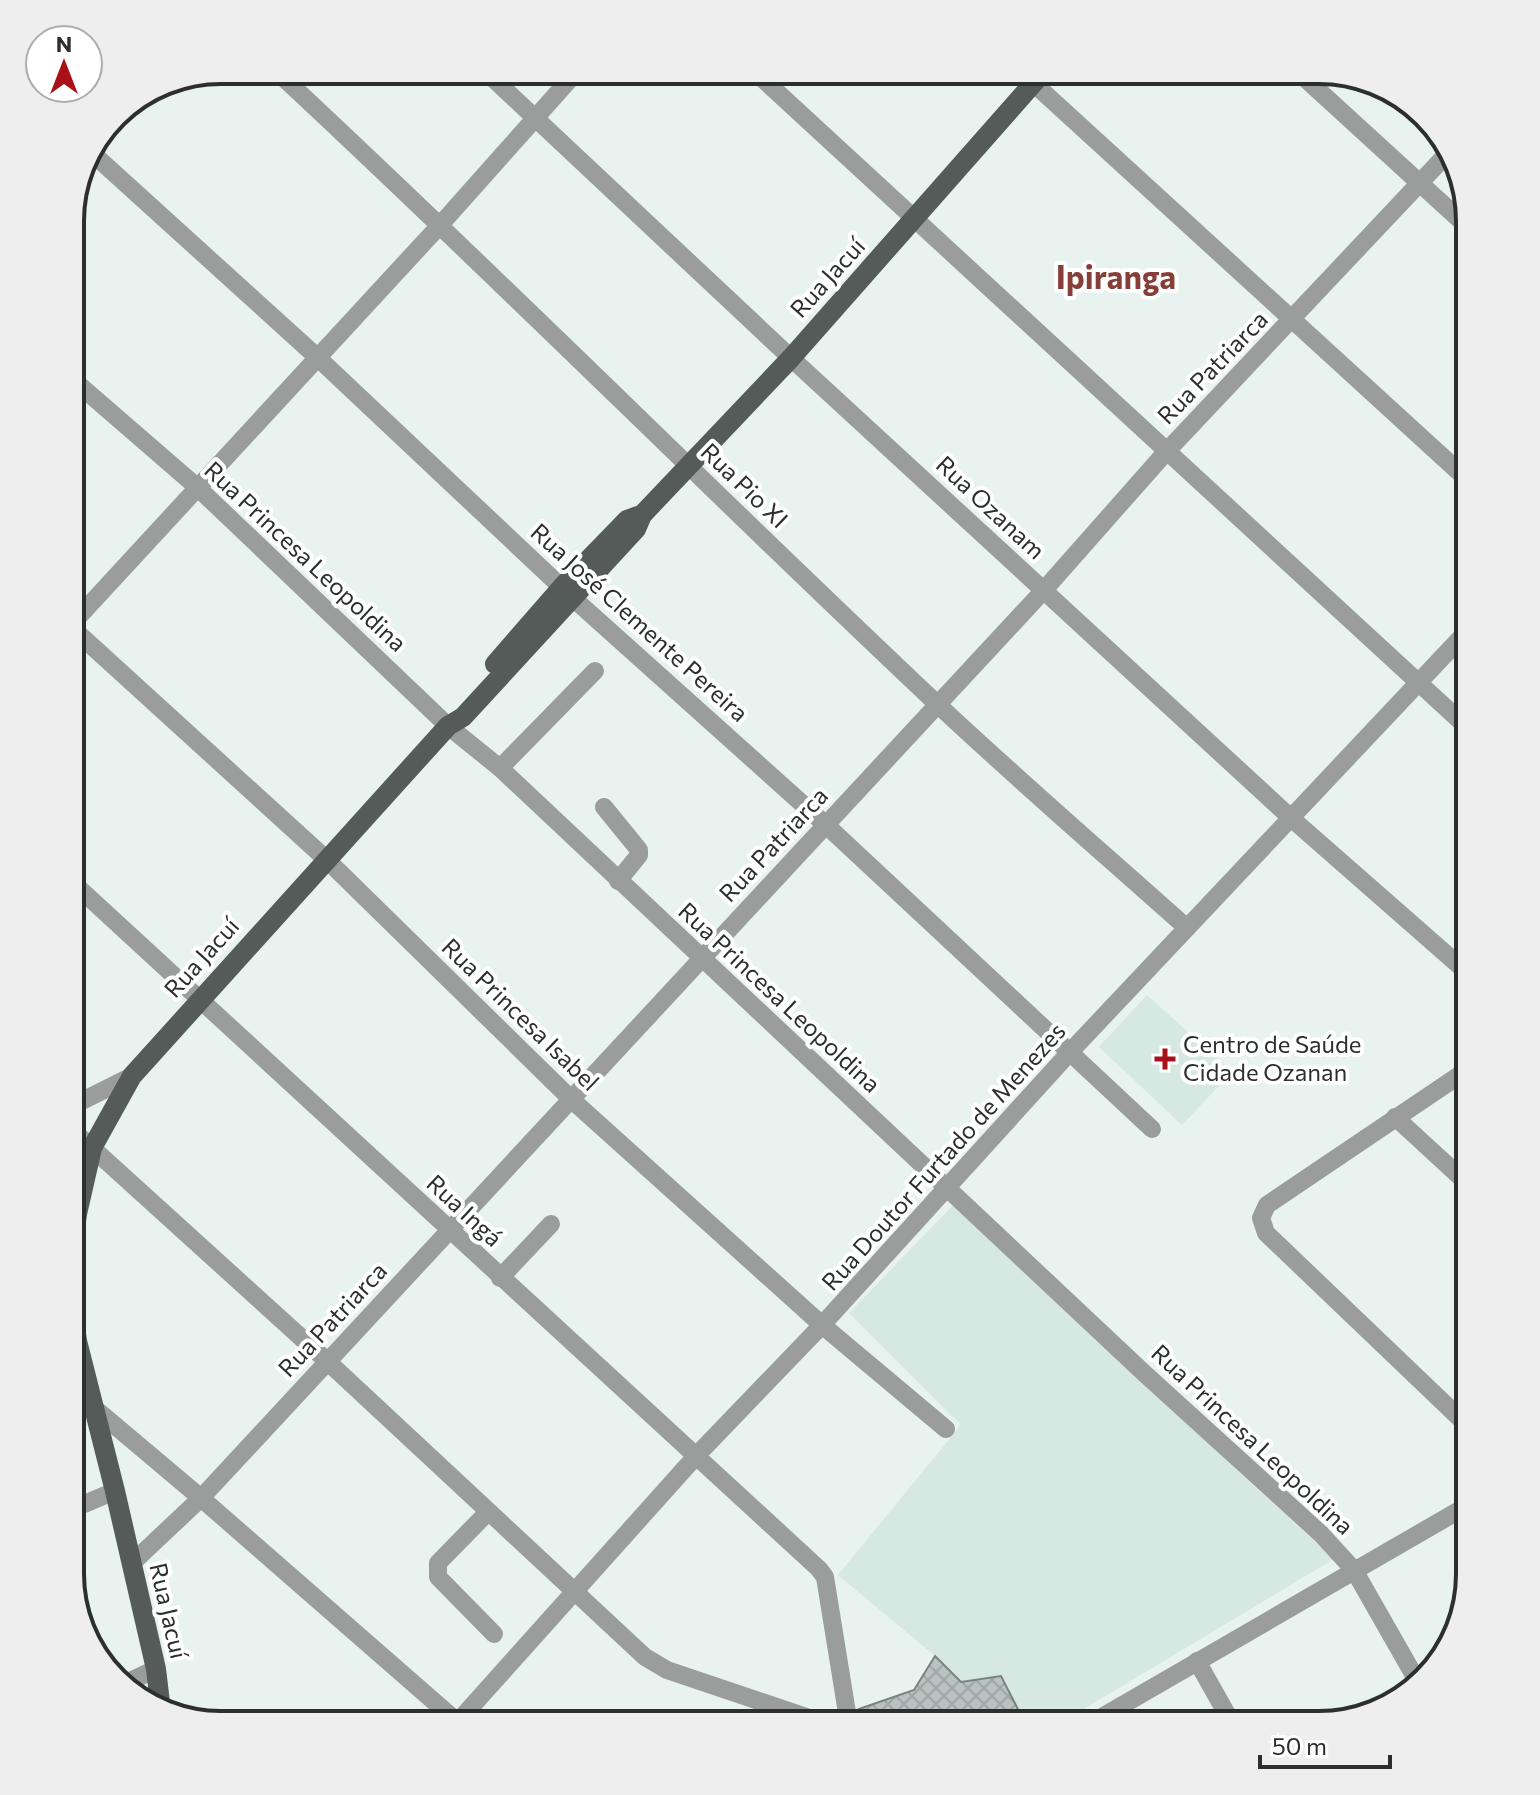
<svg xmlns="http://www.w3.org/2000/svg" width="1540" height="1795" viewBox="0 0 1540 1795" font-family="Commissioner,sans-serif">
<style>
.built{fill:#d6e8e2}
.building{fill:url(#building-cross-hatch);stroke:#7a8380;stroke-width:2}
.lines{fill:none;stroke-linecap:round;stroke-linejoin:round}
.minor{stroke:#9a9d9c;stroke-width:18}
.major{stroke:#545b59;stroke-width:20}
.poi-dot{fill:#a71117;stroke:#fff;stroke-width:3}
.labels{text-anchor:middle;stroke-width:8;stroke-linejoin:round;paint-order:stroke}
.street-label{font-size:24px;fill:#2c2f2e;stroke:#fff}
.poi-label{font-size:24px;fill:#2c2f2e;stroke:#fff;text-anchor:start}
.district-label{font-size:32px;font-weight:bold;fill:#863e38;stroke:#fff}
.rim{fill:none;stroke:#2c2f2e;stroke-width:4}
</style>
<defs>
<pattern id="building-cross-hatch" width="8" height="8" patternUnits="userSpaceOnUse" patternTransform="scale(2)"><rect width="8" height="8" fill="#b9c2c0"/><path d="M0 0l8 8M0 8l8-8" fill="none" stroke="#9fa7a5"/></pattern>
</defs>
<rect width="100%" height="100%" fill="#e8f2ef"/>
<g class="built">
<path d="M1147,995l85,77 -50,53 -83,-78z"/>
<path d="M958,1200l140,131 133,134 103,94 -277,166h-31l-25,-49 -40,6 -26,-26 -97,-81 123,-150 -112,-112z"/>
</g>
<path class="building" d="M935,1656l26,26 40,-6 25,49h-165l-2,-16 55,-19z"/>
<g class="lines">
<g class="minor">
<path d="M275,70c223,207 438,423 659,631 83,78 169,152 253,227"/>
<path d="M484,70l307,288 500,460 179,157"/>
<path d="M753,70l717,660"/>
<path d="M1019,70l451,412"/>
<path d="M1296,70l174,159"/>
<path d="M92,153l225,204 257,242 252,226 326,304"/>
<path d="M70,377l127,110 251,239 52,42 644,605 177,161 33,36 65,114"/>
<path d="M70,626l257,234 245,240 250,225 124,104"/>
<path d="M70,626l371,-402 137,-154"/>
<path d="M500,768l95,-97"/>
<path d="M604,807l35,43v5l-21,26"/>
<path d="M1463,844l7,-7"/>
<path d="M70,880l749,689 6,8 24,148"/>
<path d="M1470,1068l-203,137 -6,13 5,15 204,195"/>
<path d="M70,1107l62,-31"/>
<path d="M1395,1117l75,69"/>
<path d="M70,1128l257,233 318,296 22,13 163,55"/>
<path d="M500,1278l51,-54"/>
<path d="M70,1383l23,24 108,91 260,227"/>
<path d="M70,1510l45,-19"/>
<path d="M488,1512l-50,51v14l56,57"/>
<path d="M131,1564l70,-66 843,-908 122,-138 281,-298"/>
<path d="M1197,1661l36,64"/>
<path d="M124,1684l32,-15"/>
<path d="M455,1725l241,-269 126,-131 248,-273 400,-424"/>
<path d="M1088,1725l382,-221"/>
</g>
<g class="major">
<path d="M78,183l21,-46"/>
<path d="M495,664l67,-77 65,-67 11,-4"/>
<path d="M70,1266l7,-52 15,-66 40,-72 316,-350 15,-9 173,-188 6,-14 149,-157 254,-288"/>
<path d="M70,1289l7,52 38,150 41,178 5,42"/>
</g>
</g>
<path class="poi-dot" d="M1161 1047h8v8h8v8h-8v8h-8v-8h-8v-8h8z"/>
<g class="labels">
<g class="street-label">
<text transform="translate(828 278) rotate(-48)" y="8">Rua Jacuí</text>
<text transform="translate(1213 368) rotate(-46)" y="8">Rua Patriarca</text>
<text transform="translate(744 486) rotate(44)" y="8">Rua Pio XI</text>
<text transform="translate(990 508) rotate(43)" y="8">Rua Ozanam</text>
<text transform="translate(305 557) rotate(43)" y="8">Rua Princesa Leopoldina</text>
<text transform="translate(639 623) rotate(42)" y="8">Rua José Clemente Pereira</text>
<text transform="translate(774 845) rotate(-47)" y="8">Rua Patriarca</text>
<text transform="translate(202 958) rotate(-48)" y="8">Rua Jacuí</text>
<text transform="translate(779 998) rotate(43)" y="8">Rua Princesa Leopoldina</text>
<text transform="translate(520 1015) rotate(44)" y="8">Rua Princesa Isabel</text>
<text transform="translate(944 1157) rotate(-48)" y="8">Rua Doutor Furtado de Menezes</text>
<text transform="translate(464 1211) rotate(43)" y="8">Rua Ingá</text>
<text transform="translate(333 1320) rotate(-47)" y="8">Rua Patriarca</text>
<text transform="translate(1252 1440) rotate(43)" y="8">Rua Princesa Leopoldina</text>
<text transform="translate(168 1611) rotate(77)" y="8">Rua Jacuí</text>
</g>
<g class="poi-label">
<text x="1183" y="1053">Centro de Saúde<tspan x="1183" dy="28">Cidade Ozanan</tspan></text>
</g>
<g class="district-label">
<text x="1116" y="289">Ipiranga</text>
</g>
</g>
<path d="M0 0H1540V1795H0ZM221 84H1319A137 137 0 0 1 1456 221V1574A137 137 0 0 1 1319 1711H221A137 137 0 0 1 84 1574V221A137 137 0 0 1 221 84Z" fill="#eee" fill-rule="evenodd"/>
<path class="rim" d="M221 84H1319A137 137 0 0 1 1456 221V1574A137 137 0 0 1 1319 1711H221A137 137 0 0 1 84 1574V221A137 137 0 0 1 221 84Z"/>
<g transform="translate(64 64)"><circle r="38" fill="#ffffff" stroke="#abacab" stroke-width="2"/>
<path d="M0-6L14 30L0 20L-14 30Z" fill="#a71117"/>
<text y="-12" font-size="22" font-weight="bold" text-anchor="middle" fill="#2c2f2e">N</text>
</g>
<path d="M1260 1755v12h130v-12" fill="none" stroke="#2c2f2e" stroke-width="4"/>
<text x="1272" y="1755" font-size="24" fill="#2c2f2e" stroke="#ffffff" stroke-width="6" paint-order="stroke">50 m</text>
</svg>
